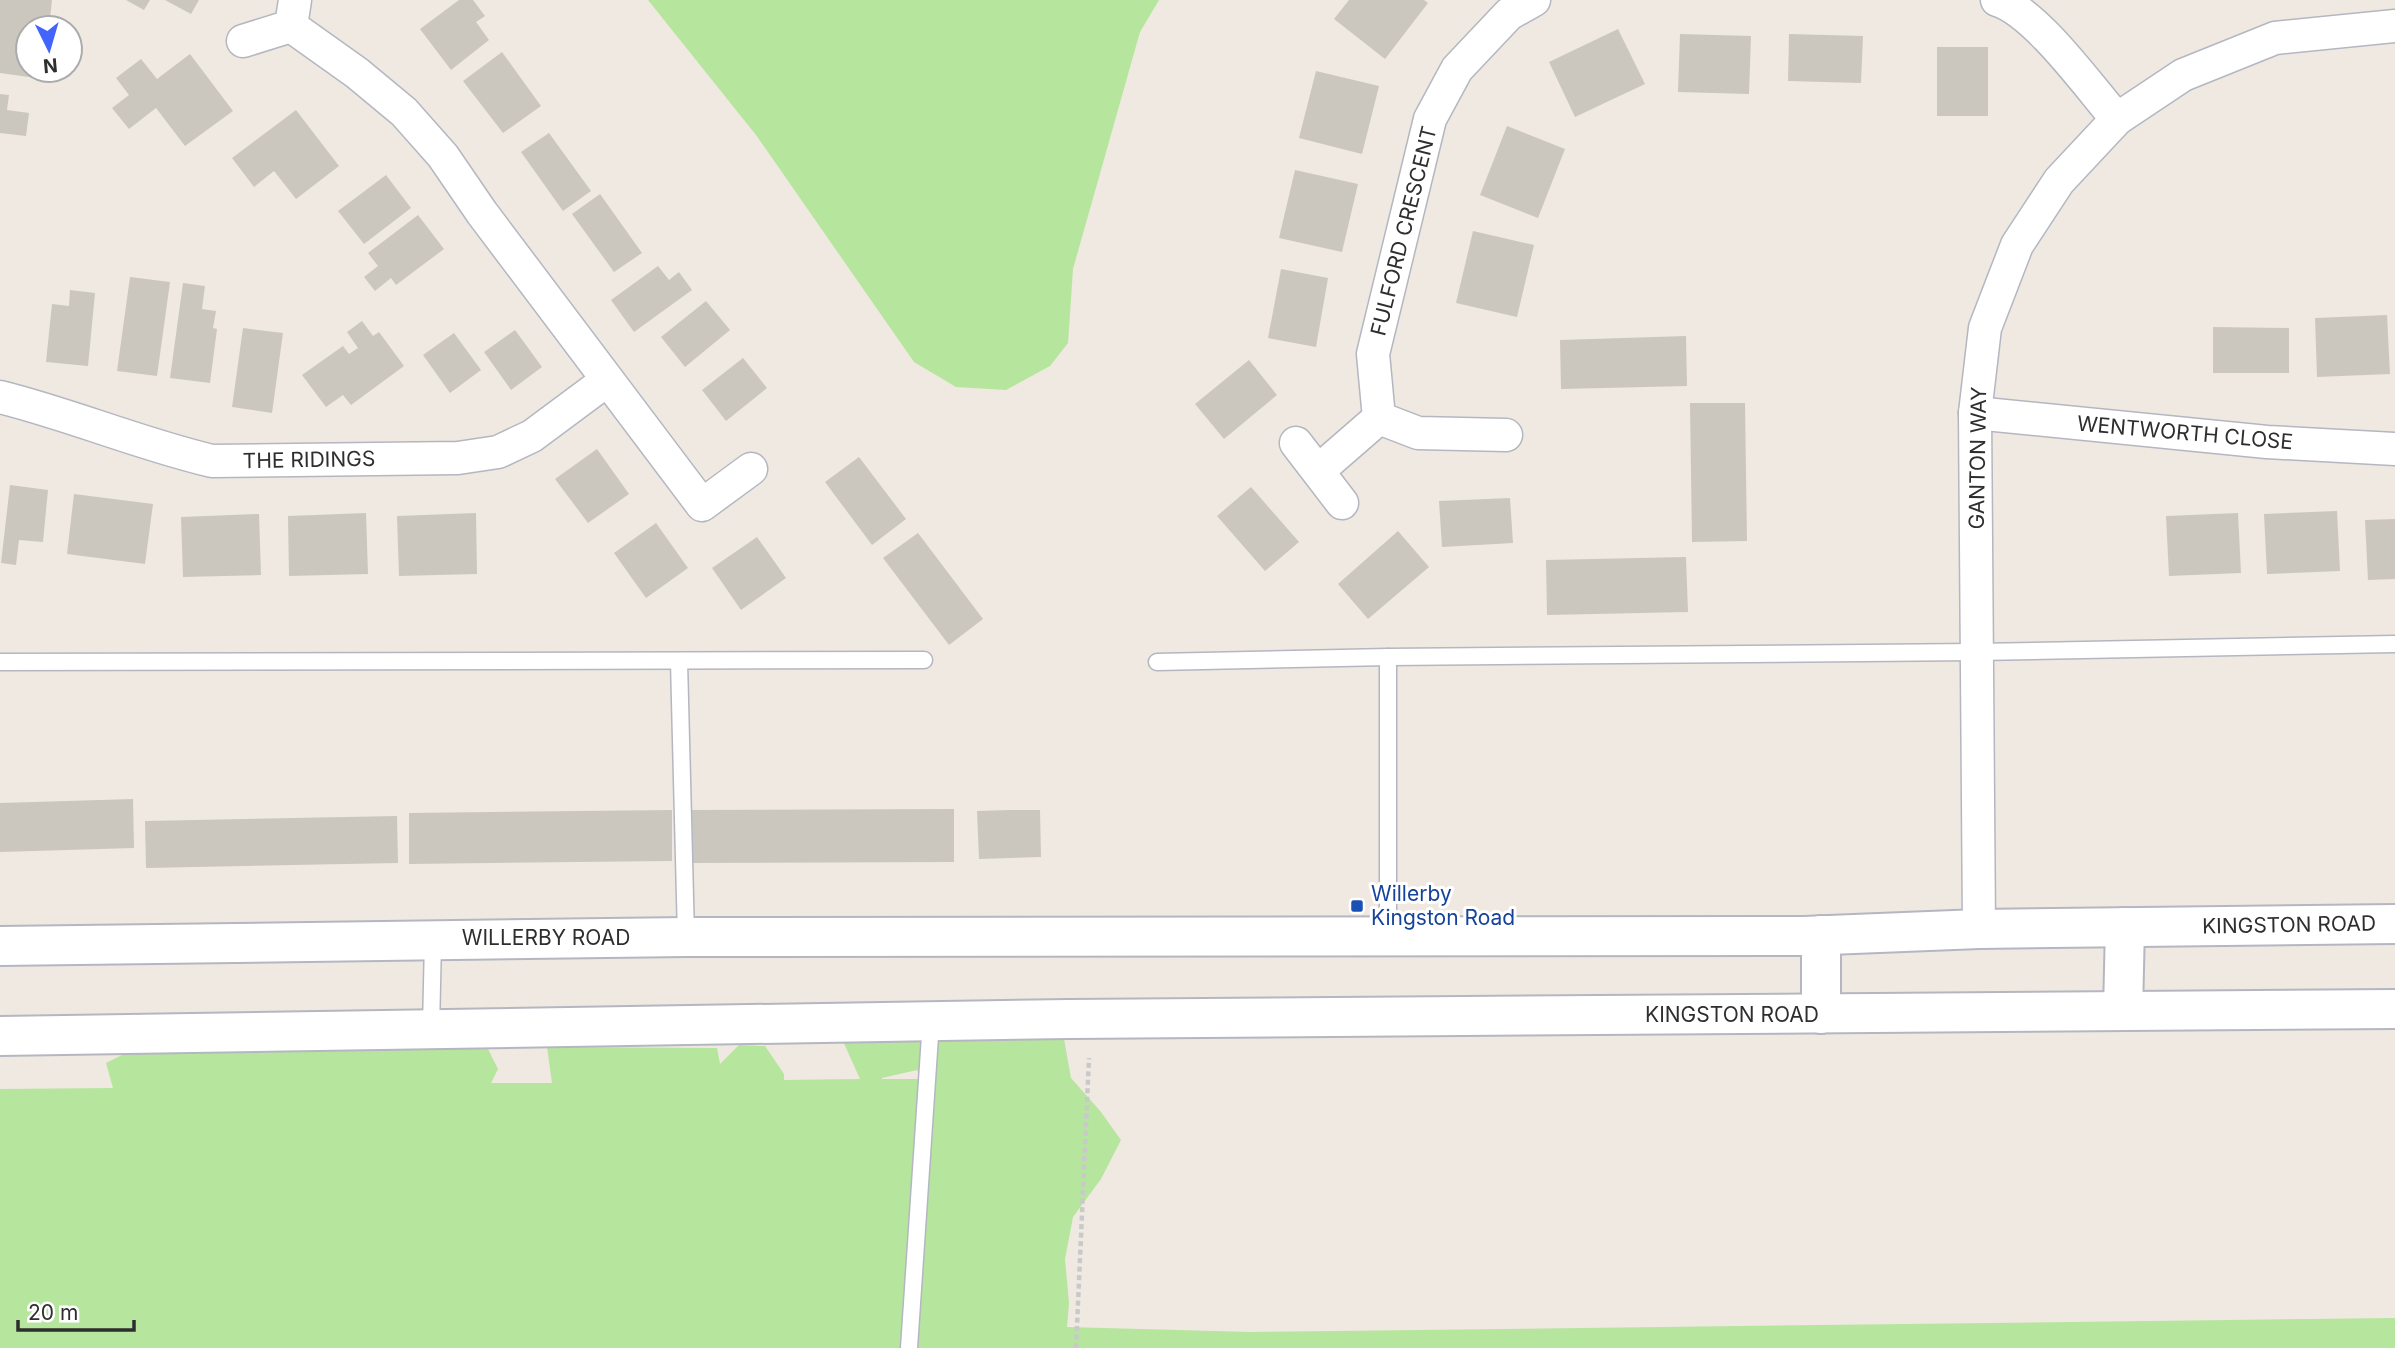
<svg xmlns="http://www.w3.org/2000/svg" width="2395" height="1348" viewBox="0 0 2395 1348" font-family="Inter,sans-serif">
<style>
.green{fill:#b6e59e;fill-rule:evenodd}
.building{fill:#cbc7bf}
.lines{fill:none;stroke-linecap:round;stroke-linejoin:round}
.service-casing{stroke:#b4b7c1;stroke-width:19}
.minor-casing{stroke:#b4b7c1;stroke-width:35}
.tertiary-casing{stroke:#b4b7c1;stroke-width:42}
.path{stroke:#c9c9c9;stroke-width:4.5;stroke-dasharray:5 3.5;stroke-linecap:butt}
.service{stroke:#fff;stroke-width:16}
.minor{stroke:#fff;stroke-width:32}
.tertiary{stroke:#fff;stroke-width:38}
.transit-dot{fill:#1a4fb4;stroke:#fff;stroke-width:2.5}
.labels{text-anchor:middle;stroke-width:6;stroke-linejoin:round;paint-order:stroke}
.street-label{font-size:21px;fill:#2e2e2e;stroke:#fff}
.transit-label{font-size:21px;fill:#164399;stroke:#fff;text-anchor:start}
</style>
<rect width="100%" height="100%" fill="#efe9e1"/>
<g class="green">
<path d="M648,0h511l-19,32 -67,237 -5,74 -18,23 -44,24 -50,-3 -42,-25 -158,-227z"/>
<path d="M842,1039h222l7,39 30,34 20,28 -20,39 -28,38 -8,42 4,44 -2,24 183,5 1145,-14v30h-2395v-259l113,-1 -7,-25 46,-23 333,3 13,26 -7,14h61l-5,-36 170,1 3,16 19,-19 26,1 19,28v6l76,-1zM917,1070l5,9h-40v-1z"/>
</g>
<g class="building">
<path d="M0,0h52l-3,28h-21v42h16l-1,9 -43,-6z"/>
<path d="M126,0h24l-6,10z"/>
<path d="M165,0h34l-8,14z"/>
<path d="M459,0h14l12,16 -9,6 13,18 -38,30 -31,-41z"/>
<path d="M1349,0h75l4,3 -43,56 -51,-40z"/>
<path d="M1618,29l27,55 -70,33 -26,-55z"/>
<path d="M1680,34l71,2 -2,58 -71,-2z"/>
<path d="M1789,34l74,2 -2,47 -73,-2z"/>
<rect x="1937" y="47" width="51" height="69"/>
<path d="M502,52l39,54 -38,27 -40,-52z"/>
<path d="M190,54l43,57 -48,35 -29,-38 -27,21 -17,-21 17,-13 -13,-17 25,-19 16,20z"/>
<path d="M1316,71l63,15 -17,68 -63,-16z"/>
<path d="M0,94l9,1 -2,15 22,3 -3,23 -26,-3z"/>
<path d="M296,110l43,56 -43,33 -22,-28 -20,16 -22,-29z"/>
<path d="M1507,126l58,23 -27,69 -58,-23z"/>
<path d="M549,133l42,58 -28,20 -42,-59z"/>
<path d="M1295,170l63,14 -16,68 -63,-14z"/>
<path d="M386,175l25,33 -47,36 -26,-33z"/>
<path d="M600,194l42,59 -28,19 -42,-58z"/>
<path d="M418,215l26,34 -48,36 -5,-7 -16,13 -11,-14 14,-11 -10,-13z"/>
<path d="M1473,231l61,14 -17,72 -61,-14z"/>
<path d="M658,266l11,14 10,-8 13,18 -58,42 -23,-32z"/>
<path d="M1281,269l47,9 -12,69 -48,-9z"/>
<path d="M130,277l40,5 -13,94 -40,-5z"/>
<path d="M183,283l22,3 -3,23 14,2 -3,17 4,1 -7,54 -40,-5z"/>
<path d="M70,290l25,3 -7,73 -42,-4 6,-58 17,2z"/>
<path d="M706,301l24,29 -45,37 -24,-30z"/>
<path d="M2387,315l3,59 -73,3 -2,-59z"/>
<path d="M362,321l11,15 6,-4 25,34 -53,39 -8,-10 -17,12 -24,-32 41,-29 6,8 9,-6 -11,-16z"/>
<path d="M2213,327l76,1v45h-76z"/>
<path d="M243,328l40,5 -11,80 -40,-6z"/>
<path d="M515,330l27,37 -31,23 -27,-38z"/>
<path d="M454,333l27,37 -31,23 -27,-38z"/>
<path d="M1686,336l1,50 -126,3 -1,-49z"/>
<path d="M743,358l24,30 -41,33 -24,-31z"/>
<path d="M1249,360l28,35 -53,44 -29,-35z"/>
<path d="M1690,403h55l2,138 -55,1z"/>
<path d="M597,449l32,45 -41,29 -33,-44z"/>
<path d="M859,457l47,62 -34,26 -47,-63z"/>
<path d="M10,485l38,5 -5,52 -24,-2 -3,25 -15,-2z"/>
<path d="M1251,487l48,55 -34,29 -48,-55z"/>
<path d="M74,494l79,10 -8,60 -78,-10z"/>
<path d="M1510,498l3,45 -71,4 -3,-46z"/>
<path d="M2337,511l3,60 -73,3 -3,-60z"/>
<path d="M366,513l2,61 -79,2 -1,-60z"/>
<path d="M476,513l1,61 -78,2 -2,-60z"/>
<path d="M2238,513l3,60 -72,3 -3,-60z"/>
<path d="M259,514l2,61 -78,2 -2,-60z"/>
<path d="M2395,519v60l-27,1 -3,-60z"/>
<path d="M656,523l32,45 -42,30 -32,-45z"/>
<path d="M1398,531l31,36 -61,52 -30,-35z"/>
<path d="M918,533l65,86 -34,26 -66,-87z"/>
<path d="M757,537l29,41 -45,32 -29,-42z"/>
<path d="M1686,557l2,55 -141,3 -1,-55z"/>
<path d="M133,799l1,49 -134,4v-49z"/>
<path d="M954,809v53l-261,1 -1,-53z"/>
<path d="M672,810v51l-263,3v-51z"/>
<path d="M1009,810h31l1,47 -62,2 -2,-48z"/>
<path d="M397,816l1,47 -252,5 -1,-47z"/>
</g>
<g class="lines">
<g class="service-casing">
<g id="service">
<path d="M679,661l7,276"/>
<path d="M0,662l924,-2"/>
<path d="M1157,662l231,-5 589,-5 418,-8"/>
<path d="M1388,937v-280"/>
<path d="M431,1029l2,-88"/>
<path d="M909,1348l22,-327"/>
</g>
</g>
<g class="minor-casing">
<g id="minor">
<path d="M1997,0c39,12 92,87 120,119"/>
<path d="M291,26l66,47 47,39 39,44 39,57 220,292 49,-36"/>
<path d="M243,41l48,-15 4,-26"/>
<path d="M0,397c72,18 140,47 212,64l246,-3 40,-6 34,-16 74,-55"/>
<path d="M1975,413l292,29 128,7"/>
<path d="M1506,435l-88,-2 -39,-15 -6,-64 57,-235 27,-50 52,-55 25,-14"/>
<path d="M1296,443l46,60"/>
<path d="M1318,471l61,-53"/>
<path d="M1979,929l-4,-516 10,-85 32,-83 42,-64 58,-62 66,-44 92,-37 120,-12"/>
</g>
</g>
<g class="tertiary-casing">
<g id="tertiary">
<path d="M1821,935v79"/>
<path d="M0,946l686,-9 1118,-1 175,-7 416,-5"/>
<path d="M2123,1011l2,-84"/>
<path d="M0,1036l1069,-17 1326,-10"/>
</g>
</g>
<path class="path" d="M1076,1348l13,-290"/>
<use href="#service" class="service"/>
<use href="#minor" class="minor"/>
<use href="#tertiary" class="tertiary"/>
</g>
<rect class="transit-dot" x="1350" y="899" width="14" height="14" rx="3.5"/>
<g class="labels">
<g class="street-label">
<text transform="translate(1404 231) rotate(-76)" y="7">FULFORD CRESCENT</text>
<text transform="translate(2185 433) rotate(5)" y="7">WENTWORTH CLOSE</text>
<text transform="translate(1978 458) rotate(-89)" y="7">GANTON WAY</text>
<text transform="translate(309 460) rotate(-1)" y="7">THE RIDINGS</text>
<text transform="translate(2289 925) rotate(-1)" y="7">KINGSTON ROAD</text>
<text x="546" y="945">WILLERBY ROAD</text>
<text x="1732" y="1022">KINGSTON ROAD</text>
</g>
<g class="transit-label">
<text x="1371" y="901">Willerby<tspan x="1371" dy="24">Kingston Road</tspan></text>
</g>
</g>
<g transform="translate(49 49) rotate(175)"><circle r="33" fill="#ffffff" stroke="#ababab" stroke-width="2"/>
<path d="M0-5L12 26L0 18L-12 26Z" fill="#4264fb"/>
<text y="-10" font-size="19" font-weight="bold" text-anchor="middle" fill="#2e2e2e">N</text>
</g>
<path d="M18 1320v10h116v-10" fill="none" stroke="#2e2e2e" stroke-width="3.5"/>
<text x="28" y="1320" font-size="21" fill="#2e2e2e" stroke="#ffffff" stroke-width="5" paint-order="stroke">20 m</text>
</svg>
